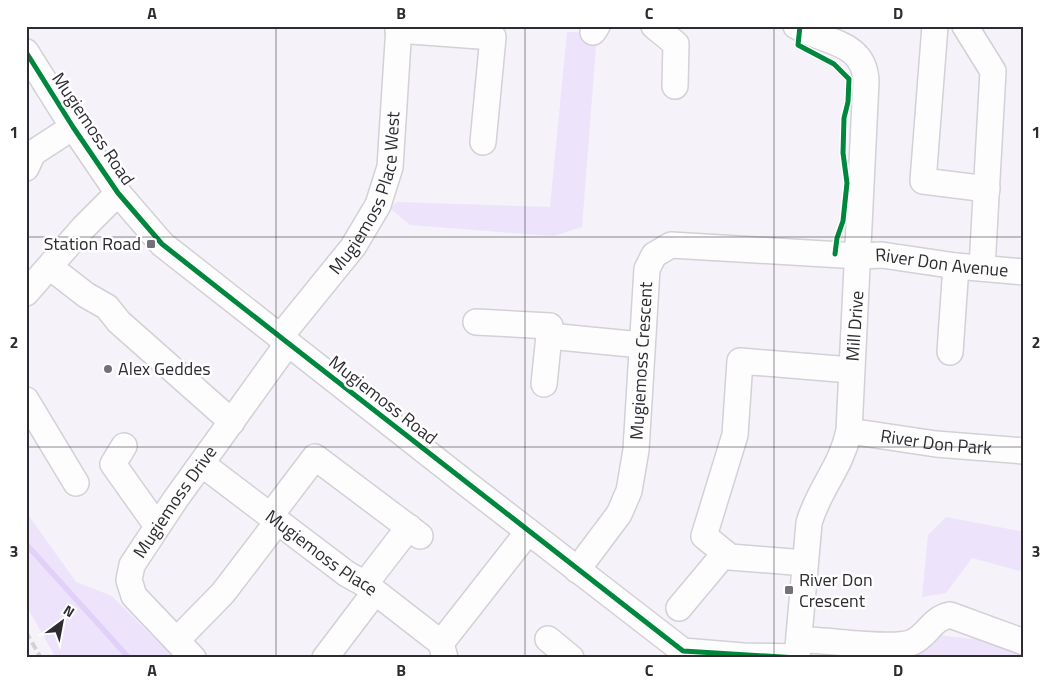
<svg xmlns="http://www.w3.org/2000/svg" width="1050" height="684" viewBox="0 0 1050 684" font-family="'Titillium Web',sans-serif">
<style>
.green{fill:#ede3fb}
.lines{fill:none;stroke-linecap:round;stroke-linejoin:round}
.stream{stroke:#e1d0f8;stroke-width:5.5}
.minor-casing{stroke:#d3d0d6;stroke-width:28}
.minor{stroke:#fefdfe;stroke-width:25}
.rail{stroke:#d2d2d4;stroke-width:4;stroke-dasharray:8 4;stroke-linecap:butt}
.cycleway-casing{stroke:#fff;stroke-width:8}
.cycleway{stroke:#00873e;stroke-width:5}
.grid{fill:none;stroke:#2e2c30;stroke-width:1;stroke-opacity:0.55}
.poi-dot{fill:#747176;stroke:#fff;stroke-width:2}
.labels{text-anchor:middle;stroke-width:5;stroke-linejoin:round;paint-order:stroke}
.street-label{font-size:18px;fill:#2e2c30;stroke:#fff}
.poi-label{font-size:18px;fill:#2e2c30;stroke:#fff;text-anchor:start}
.neatline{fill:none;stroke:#2e2c30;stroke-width:2}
.grid-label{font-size:16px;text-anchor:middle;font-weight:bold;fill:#2e2c30}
</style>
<rect width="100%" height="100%" fill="#f5f2f9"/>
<g class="green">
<path d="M567,32l30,1 -15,194 -28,9 -144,-11 -20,-17 7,-6 153,5z"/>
<path d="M26,512l50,70 36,14 62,62h-118l-30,-53z"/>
<path d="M946,517l78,15v40l-52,-14 -26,35 -24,4 6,-62z"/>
<path d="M937,635l46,5 41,14v4h-201v-3z"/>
</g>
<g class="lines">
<path class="stream" d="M26,544l103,114"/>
<g class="minor-casing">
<g id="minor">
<path d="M654,26l22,18 -1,42"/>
<path d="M796,26c29,17 69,15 70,56l-17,349c-8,37 -30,57 -40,92l-12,135"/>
<path d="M935,26l-12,155 64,8"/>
<path d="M965,26l28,45 -11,197"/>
<path d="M398,30l95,7 -10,105"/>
<path d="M593,32l4,-6"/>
<path d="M26,52l47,75 45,66 44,51 305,240 216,167 60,5 54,1"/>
<path d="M26,168l7,-15 40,-26"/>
<path d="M50,267l36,28 21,12 12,15 113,100"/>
<path d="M26,293l58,-66 34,-34"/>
<path d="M476,322l74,4 -6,58"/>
<path d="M549,336l92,9"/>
<path id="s1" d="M280,337l73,-90 25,-42 12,-38 9,-141"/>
<path d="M950,352l6,-86"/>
<path d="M26,400l50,83"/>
<path id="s2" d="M849,431l87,13 88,7"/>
<path d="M124,446l-11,18 44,62"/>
<path id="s3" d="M202,464l145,110 18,10 76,59 4,15"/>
<path d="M271,515l44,-58 105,79"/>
<path d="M805,563l-75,-6 -26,-21 31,-101 5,-74 111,9"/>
<path id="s4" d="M577,570l42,-56 10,-23 7,-41 11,-181 7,-14 17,-10 188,11 23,-1 74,11 68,6"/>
<path d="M365,584l44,-57"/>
<path d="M679,608l46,-55"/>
<path d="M548,639l23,19"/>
<path d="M177,640l46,-47 55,-72"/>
<path d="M800,640c26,-1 92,11 113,2 15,-7 18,-23 37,-27l74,27"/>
<path d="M441,643l87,-111"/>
<path id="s5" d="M193,658l-59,-62 -5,-16 3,-15 43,-65 113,-157"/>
<path d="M325,658l50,-66"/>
</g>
</g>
<use href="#minor" class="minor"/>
<g class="rail">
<path d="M26,632l15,26"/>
<path d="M26,653l3,5"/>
</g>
<g class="cycleway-casing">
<g id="cycleway">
<path d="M800,26l-2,19 36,19 15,15 -1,23 -4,16 -1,35 4,30 -4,38 -6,17 -2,16"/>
<path d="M26,52l47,75 45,66 44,51 126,99 395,308 114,7"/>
</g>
</g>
<use href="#cycleway" class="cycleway"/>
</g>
<path class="grid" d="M276,26v632M525,26v632M774,26v632M26,237h998M26,447h998"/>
<g class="poi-dot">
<rect x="146" y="239" width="10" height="10" rx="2.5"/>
<circle cx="108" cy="369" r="5"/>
<rect x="784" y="585" width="10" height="10" rx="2.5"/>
</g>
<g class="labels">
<g class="street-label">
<text transform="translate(93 129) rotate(56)" y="6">Mugiemoss Road</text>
<text dy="6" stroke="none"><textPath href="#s1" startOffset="172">Mugiemoss Place West</textPath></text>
<text dy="6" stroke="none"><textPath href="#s4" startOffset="625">River Don Avenue</textPath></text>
<text transform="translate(855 326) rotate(-86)" y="6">Mill Drive</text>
<text dy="6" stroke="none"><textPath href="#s4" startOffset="226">Mugiemoss Crescent</textPath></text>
<text transform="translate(383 400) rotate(38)" y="6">Mugiemoss Road</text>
<text dy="6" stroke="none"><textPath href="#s2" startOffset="88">River Don Park</textPath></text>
<text dy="6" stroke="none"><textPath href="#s5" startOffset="194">Mugiemoss Drive</textPath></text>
<text dy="6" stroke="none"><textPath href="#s3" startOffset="149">Mugiemoss Place</textPath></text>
</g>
<g class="poi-label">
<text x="141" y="250" text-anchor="end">Station Road</text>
<text x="118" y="375">Alex Geddes</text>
<text x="799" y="586">River Don<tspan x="799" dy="21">Crescent</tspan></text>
</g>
</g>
<rect width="1050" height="684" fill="none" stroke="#ffffff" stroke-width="55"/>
<g transform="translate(62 622) rotate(32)" stroke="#ffffff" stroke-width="4" paint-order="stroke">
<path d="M0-4L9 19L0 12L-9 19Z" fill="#2e2c30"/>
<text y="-8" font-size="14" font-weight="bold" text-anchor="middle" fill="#2e2c30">N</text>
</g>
<rect x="28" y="28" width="994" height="628" class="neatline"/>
<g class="grid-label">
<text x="152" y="19">A</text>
<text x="401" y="19">B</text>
<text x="649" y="19">C</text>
<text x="898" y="19">D</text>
<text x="14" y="138">1</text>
<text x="1036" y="138">1</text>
<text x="14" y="348">2</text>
<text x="1036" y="348">2</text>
<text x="14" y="557">3</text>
<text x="1036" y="557">3</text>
<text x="152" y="676">A</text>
<text x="401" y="676">B</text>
<text x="649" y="676">C</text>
<text x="898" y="676">D</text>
</g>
</svg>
